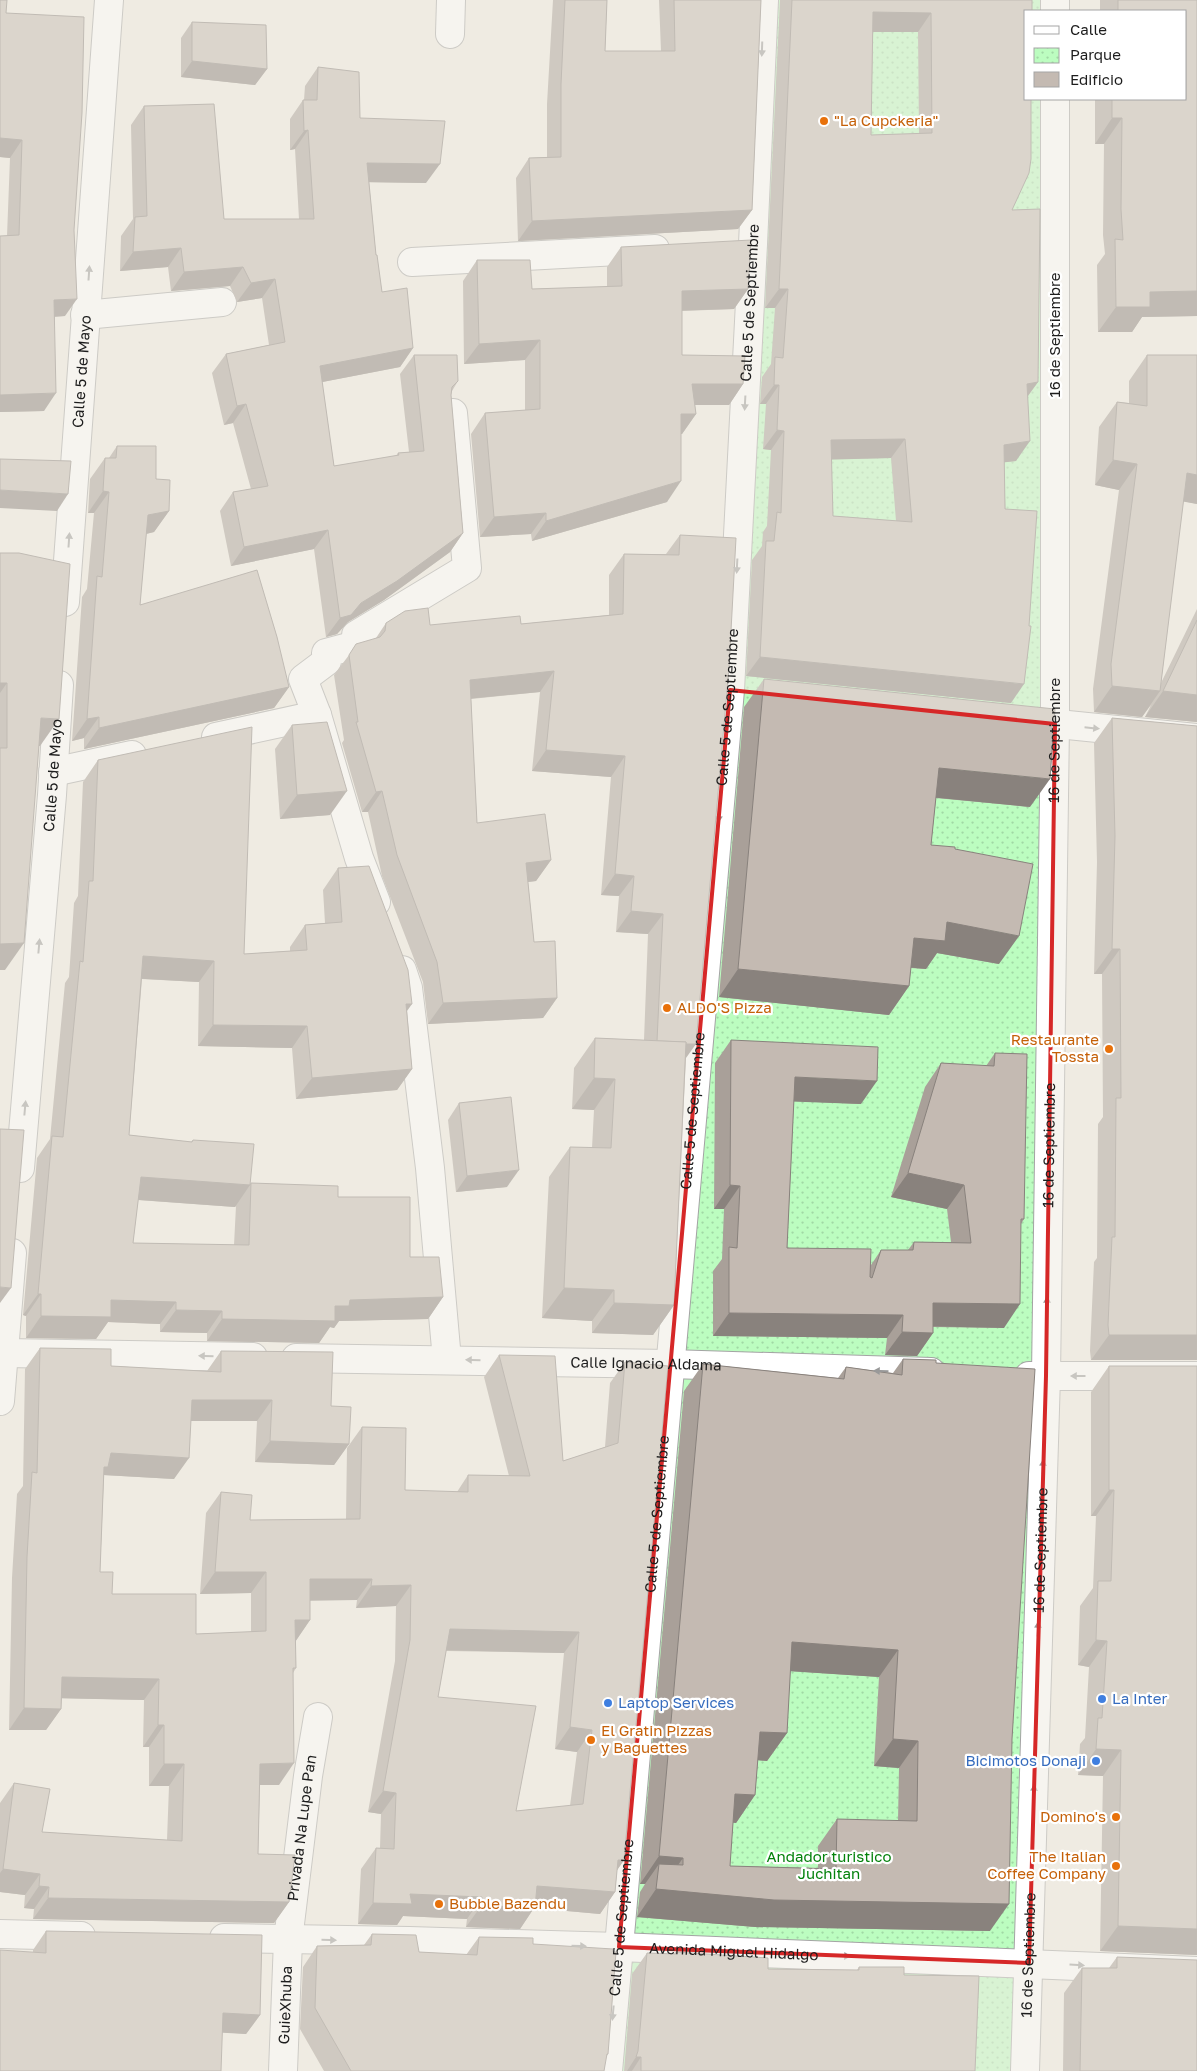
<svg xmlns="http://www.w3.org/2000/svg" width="1197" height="2071" viewBox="0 0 1197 2071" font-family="'Golos Text',sans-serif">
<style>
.park{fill:url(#park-dots)}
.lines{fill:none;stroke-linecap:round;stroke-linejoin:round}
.minor-casing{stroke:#a4a4a4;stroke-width:30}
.minor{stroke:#fff;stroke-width:28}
.wall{fill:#a9a099;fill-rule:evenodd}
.shaded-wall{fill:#89827d}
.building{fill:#c4bab2;stroke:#89827d;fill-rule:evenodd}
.oneway{fill:#999}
.marked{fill:none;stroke:#d62828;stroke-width:4;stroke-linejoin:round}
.food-dot{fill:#e8710a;stroke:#fff;stroke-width:2}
.shop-dot{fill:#3f7fe0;stroke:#fff;stroke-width:2}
.labels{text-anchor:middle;stroke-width:4.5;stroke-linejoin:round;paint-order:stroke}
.food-label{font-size:15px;fill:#c56008;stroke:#fff;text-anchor:start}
.street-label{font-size:15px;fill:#1d1d1d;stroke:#fff}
.shop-label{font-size:15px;fill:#366cbe;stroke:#fff;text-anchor:start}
.park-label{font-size:15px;fill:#04820c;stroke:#fff}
</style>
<defs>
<pattern id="park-dots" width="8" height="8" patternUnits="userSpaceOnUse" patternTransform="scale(1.25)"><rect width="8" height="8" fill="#bcfdc0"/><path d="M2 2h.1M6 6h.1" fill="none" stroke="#a1d8a5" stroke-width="1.8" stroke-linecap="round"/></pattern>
</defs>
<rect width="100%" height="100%" fill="#efebe2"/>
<path class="park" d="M764,0h291v11h-29v88h29l-30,1972h-417l62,-707z"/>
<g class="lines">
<g class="minor-casing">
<g id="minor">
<path d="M1055,0v11"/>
<path d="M450,34l1,-34"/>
<path d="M412,262l243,-13"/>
<path d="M85,315l137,-13"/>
<path id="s1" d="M65,602l44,-602"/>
<path d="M317,715l-14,-36 24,-18 -1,-8 30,-8v-10l111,-67 -14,-155"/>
<path d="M1038,722l159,16"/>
<path d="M216,737l101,-22 42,143 17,44"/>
<path d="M53,772l79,-17"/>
<path d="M402,970l6,18 22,180 17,192"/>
<path id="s2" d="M20,1168l32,-373 7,-110"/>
<path d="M4,1353l249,4"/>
<path id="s3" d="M296,1358l374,6 261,8"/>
<path d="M1029,1376h168"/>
<path d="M0,1401l12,-148"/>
<path d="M0,1934l81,2"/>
<path id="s4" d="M224,1938l185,3 210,6 578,24"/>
<path id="s5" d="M283,2071l5,-131 20,-164 10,-59"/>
<path id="s6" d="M608,2071l122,-1381 23,-446 11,-244"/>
<path id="s7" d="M1025,2071l21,-695 9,-652v-625"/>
</g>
</g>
<use href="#minor" class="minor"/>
</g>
<g class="wall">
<path d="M0,0l6,13 59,303 -10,1 -11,94 -44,1v-176h7l3,-78 -10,-1z"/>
<path d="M553,0h54l-2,51h56l-2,-51h102l-9,210 -14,19 -220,12 -2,-63 13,-20 18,-1v-53z"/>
<path d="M780,0h252l-20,210 26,172 -10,14 -12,65 -12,1 7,241 -265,-27 6,-116 10,-14 1,-14 4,-6 4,-76 -8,-1 3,-45h-6l2,-27 9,-13 4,-56h-10zM873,32h45l1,102 -48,1zM891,458l5,63 -63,-5 -2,-57z"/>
<path d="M1100,0h97v316l-55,1 -10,15h-34l-1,-67 8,-11 -2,-19 1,-91h-9v-45h91v-88h-86z"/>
<path d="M192,22l75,47 -12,16 -74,-8v-39z"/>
<path d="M318,67l42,51 66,65 -57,-1 7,73 6,37 31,56 -13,19 -78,15 12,84 62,-10 2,-3 11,-1 -9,-78 14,-19 44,26 -6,10 -1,4 12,138 -13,19 -66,48 -36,22 -11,12 -11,3 -12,-88 -83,17 -11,-55 13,-19 18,-3 -18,-66 -9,2 -12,-52 14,-19 43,-9 -7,-47 -25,4 -7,-16 -59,5 -3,-24 -48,4 1,-35 12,-17 -2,-94 13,-19 80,113h75l-4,-70 -5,1v-31l13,-19h1l1,-14z"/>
<path d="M621,247l127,42 -14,20 -52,2v44l61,29 -14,21h-34l1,9 -14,20h-1l-14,68 -135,39 -1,-7 -51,3 -9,-103 14,-21 40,-3v-50l-61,4 -1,-83 14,-21 55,29 75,-2v-20z"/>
<path d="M1147,355h50v149l-14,-3 -22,182 36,-74v113l-52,-5 6,-12 -9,12 -48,-5 -1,-23 26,-199 -24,-5 4,-58 18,-25 12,1v-22z"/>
<path d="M117,446l39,33 13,32 -15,21 -8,2 -6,71 149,82 -15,21 -190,41v-11l-12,3 10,-144 5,-8 7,-76h-6l2,-34 15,-21h4z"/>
<path d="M680,535l6,523 -12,247 -21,30 -61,-2v-12l-50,-3 7,-141 21,-30 22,1 2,-38 -22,-1 2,-41 21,-30 49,2 4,-106 -32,-2 3,-36 -18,-1 10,-118 -79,-6 8,-79 -69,7 6,124 74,37 -15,21 -8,1 6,60 23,56 -14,20 -115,6 -5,-42 -41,-106 -14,-64h-6l-20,-69 2,-3 -10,-65 15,-20 27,-17 10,-15 44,2 91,-1 88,-9v-40l15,-21h42z"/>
<path d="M0,553l40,193h-1l-34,224h-5z"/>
<path d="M764,679l266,128 -94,-9 -5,47 24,4 44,115 -62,-11 -11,16 -15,-1 -2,18 -20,29 -170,-18 25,-290z"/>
<path d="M1112,718l85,8v634h-106l-1,-9 4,-89 3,-4 1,-134 5,-7 -1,-143h-8l3,-112 -3,-119z"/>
<path d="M292,725l38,90 -50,4 -5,-70z"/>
<path d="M98,760l146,194 46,-3v-4l15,-22 20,-2 -2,-33 15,-22 69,143 5,58 -15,21 -101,9 -4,-51 -94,-2 1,-64 -57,-3 -13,156 62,7 2,-2 57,44 1,-1 87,14 72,60 33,40 -15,22 -89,2 -5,7 -4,-1 -11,16 -112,-2v-8l-47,-1v-8l-52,-2 -12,17 -70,-1v-22l-3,-1 14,-157 13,-19 15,-156 4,-6 5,-74 4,-7 5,-114zM138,1200l97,7 1,-1 -2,39 -101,-2z"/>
<path d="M731,1040l130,64 -67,-3 -7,147 84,17 10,-15h27l6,-8h37l-4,-33 -56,-12 34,-110 16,-24 45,3 9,-13 29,166 -3,5 -17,104 -71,-1v6l-16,23 -32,-1 2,-17 -174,-2v-65l9,-12 2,-50h-10l1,-146z"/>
<path d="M459,1103l48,84 -51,5 -8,-72z"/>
<path d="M40,1348l71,18 96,5 14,-20 110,55 18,38 -15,21 -79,-3 2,-41h-66l-17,58 -70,-4 -4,97 12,22 84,40 55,-2v-39l-51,1 6,-81 15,-21 29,28 96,-1 1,-71 15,-21 43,63 52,2 11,-17 41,1 -25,-99 15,-22 64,106 42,-14 5,-64 15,-21 -1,498 -7,10 -2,22 -15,22 -66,-6 -14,21 -54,-2 1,-8 -64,-3 -6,9 -39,-1 3,-55 15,-21h4l1,-34 -13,-2 27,-151 1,-55 -40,2 1,-8h-47v20l-15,22 1,26 -3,5 -14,112h-19l-2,69 31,48 -15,21 -241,-4 1,-10 -10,-1 1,-13 -25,-3v-89l14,-20 28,49 125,8 2,-54h-20v-39h-6l1,-47 -82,-2 -1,11 -15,21h-37l3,-152 5,-84 6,-8 2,-117zM446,1651l118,2 -9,96 22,3 -7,54 -54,5 -78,-114z"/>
<path d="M903,1359l87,572 -235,-4 -118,-10 3,-25 5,-8h-5l44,-493 19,-27 135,14 8,-11 47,6zM790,1671l89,6 -5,89 25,2 -1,53 -61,-2 -19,27v22l-88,-2 3,-44 3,1 19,-28 3,-35 9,1 20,-28z"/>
<path d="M1109,1366l88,589 -97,-4 3,-175 -25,-1 2,-31 5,-6 4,-71 -11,-2 2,-59 13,-18 3,-72h-5v-124z"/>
<path d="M46,1931l214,84 -14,19 -24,-2 -189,-80v-2z"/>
<path d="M372,1934l47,18 47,3 13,-18 54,7 75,110 -2,3 -2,14h-280l-24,-42 3,-62 14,-21 47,-1z"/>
<path d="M676,1952l92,17 89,1 2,-3 45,8 71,96h-351l8,-97 15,-21 27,1z"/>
<path d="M1117,1957l80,114h-134l1,-78 18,-25h27z"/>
</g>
<g class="shaded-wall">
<path d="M873,12l58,1 -13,19h-58z"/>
<path d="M192,61l75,8 -12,16 -74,-8z"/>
<path d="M1112,118h10l-18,26h-9z"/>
<path d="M308,130l-13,19 -5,1 14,-19z"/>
<path d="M0,138l22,2 -12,18 -10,-1z"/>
<path d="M367,163l73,1 -14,19 -72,-1z"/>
<path d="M752,210l-14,19 -220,12 14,-20z"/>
<path d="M181,248l-13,19 -48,4 13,-19z"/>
<path d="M243,267l-13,19 -59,5 13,-19z"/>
<path d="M275,279l-13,19 -25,4 14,-19z"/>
<path d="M748,289l-14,20 -66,2 14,-20z"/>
<path d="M779,289h9l-13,19h-10z"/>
<path d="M1197,291v25l-55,1 -10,15h-34l18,-25 34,-15z"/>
<path d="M77,299l-12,17 -23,1 12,-17z"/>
<path d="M540,340l-15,20 -61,4 15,-20z"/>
<path d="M413,348l-13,19 -93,18 13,-19z"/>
<path d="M1038,382l-14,19 3,-17z"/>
<path d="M692,384h51l-14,21h-52z"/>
<path d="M774,385h5l-13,19h-6z"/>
<path d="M56,393l-12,18 -44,1v-17z"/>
<path d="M246,404l-13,19 -9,2 13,-19z"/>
<path d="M681,414h15l-14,20 -16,1z"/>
<path d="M777,430l7,1 -13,19 -8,-1z"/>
<path d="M905,439l-14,19 -74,2 14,-20z"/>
<path d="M1030,441l-14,20 -26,3 14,-19z"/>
<path d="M1113,460l24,4 -18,26 -24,-5z"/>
<path d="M1187,473l10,2v29l-28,-5z"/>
<path d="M681,481l-14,21 -135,39 14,-20z"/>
<path d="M0,490l68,4 -11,17 -57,-3z"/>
<path d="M103,491l6,1 -15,21h-6z"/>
<path d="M169,511l-15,21 -21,5 15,-22z"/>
<path d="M546,513l-15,21 -51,3 14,-20z"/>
<path d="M328,530l-14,19 -83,17 13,-19z"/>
<path d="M463,533l-13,19 -66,48 -36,22 -11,12 -11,3 14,-19z"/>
<path d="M760,657l264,27 -13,19 -265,-27z"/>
<path d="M554,671l-14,21 -84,8 14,-20z"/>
<path d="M0,683h7l-7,10z"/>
<path d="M1112,686l48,5 -18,26 -48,-5z"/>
<path d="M289,687l-15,21 -190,41 15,-21z"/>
<path d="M1163,691l34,4v27l-52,-5z"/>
<path d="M99,717l-15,21 -12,3 15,-22z"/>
<path d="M41,718l18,1 -19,27 -18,-2z"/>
<path d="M546,750l79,6 -14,21 -79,-6z"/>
<path d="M939,768l111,11 -20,28 -111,-11z"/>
<path d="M347,791l-17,24 -50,4 17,-24z"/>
<path d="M382,791l-14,21h-6l14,-20z"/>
<path d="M551,860l-15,21 -25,3 15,-21z"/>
<path d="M615,874l19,2 -15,20 -18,-1z"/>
<path d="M631,911l32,3 -15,20 -32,-2z"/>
<path d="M947,922l72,14 -20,28 -62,-11 -11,16 -32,-3 20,-28z"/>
<path d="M24,943l-19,27h-5v-26z"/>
<path d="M1112,949h8l-18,25h-8z"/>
<path d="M143,956l71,5 -15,21 -71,-4z"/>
<path d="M738,969l171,17 -20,29 -170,-18z"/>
<path d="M557,998l-14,20 -115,6 15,-21z"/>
<path d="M406,1004h6l-15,21z"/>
<path d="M213,1025l94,1 -15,22 -94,-2z"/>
<path d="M657,1043l39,1 -15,21z"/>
<path d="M412,1069l-15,21 -101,9 16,-21z"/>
<path d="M795,1077l82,4 -16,23 -83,-3z"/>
<path d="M594,1078l21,1 -21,31 -22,-1z"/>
<path d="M519,1170l-12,17 -51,5 11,-16z"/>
<path d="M908,1173l56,12 -17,24 -56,-12z"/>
<path d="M141,1177l109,8 -15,22 -109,-8z"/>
<path d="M730,1185l10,1 -16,23h-10z"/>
<path d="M0,1287l11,1 -11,15z"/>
<path d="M564,1288l50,2 -22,31 -50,-3z"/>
<path d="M38,1294h3l-15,22 -3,-1z"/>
<path d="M443,1297l-15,22 -89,2 -5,7 -4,-1 -11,16 -112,-2 15,-22 113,-13 15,-6z"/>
<path d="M111,1300l65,2 -16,22 -52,-2 -12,17 -70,-1 15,-22z"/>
<path d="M614,1303l60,2 -21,30 -61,-2z"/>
<path d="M933,1303l87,1 -16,24 -87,-2z"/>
<path d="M176,1310l46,1 -15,22 -47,-1z"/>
<path d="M729,1313l174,2 -16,23 -174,-2z"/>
<path d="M902,1332l31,1 -16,23 -32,-1z"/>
<path d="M1109,1335h88v25h-106z"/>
<path d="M192,1400h80l-15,21h-79z"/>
<path d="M270,1441l79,3 -15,21 -79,-3z"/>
<path d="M111,1453l78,5 -15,21 -71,-4 -10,13z"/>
<path d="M1109,1490h5l-18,26h-5z"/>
<path d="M215,1572h51l-15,21 -51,1z"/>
<path d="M310,1579h62l-15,21 -62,1z"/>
<path d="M411,1585l-15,21 -40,2 15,-22z"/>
<path d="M295,1620h15l-15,22z"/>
<path d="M450,1629l129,3 -15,21 -129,-3z"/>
<path d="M1096,1640l11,1 -18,26 -11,-2z"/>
<path d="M792,1642l106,8 -19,27 -107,-7z"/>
<path d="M62,1677l97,2 -15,21 -97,-2z"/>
<path d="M24,1708l37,1 -15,21h-37z"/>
<path d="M158,1725h6l-15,22h-6z"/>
<path d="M570,1727l22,3 -15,22 -22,-3z"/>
<path d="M760,1732l27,1 -20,28 -26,-2z"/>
<path d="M893,1739l25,2 -19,27 -25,-2z"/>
<path d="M1096,1749l25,1 -18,26 -25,-1z"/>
<path d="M294,1763l-15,22h-34l15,-21z"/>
<path d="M164,1764h20l-15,22h-20z"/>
<path d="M383,1791l13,2 -15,21 -13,-2z"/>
<path d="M735,1794l20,1 -19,28 -20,-2z"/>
<path d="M659,1856l24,2 -19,27 -5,-21 -14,20h-5z"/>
<path d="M618,1860h6l-15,22z"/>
<path d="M3,1869l37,5 -15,21 -25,-3v-19z"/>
<path d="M39,1886l10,1 -15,22 -10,-1z"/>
<path d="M537,1886l78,6 -15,22 -66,-6 -14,21 -54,-2 15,-21z"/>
<path d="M656,1889l353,15 -19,27 -235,-4 -118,-10z"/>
<path d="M410,1894l72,3 -15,22 -64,-3 -6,9 -39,-1 15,-21z"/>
<path d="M48,1898l241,4 -15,21 -241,-4z"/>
<path d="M1118,1926l79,3v26l-97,-4z"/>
<path d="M223,2013l37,2 -14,19 -37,-2z"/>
<path d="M636,2057h5l-9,14h-5z"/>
</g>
<g class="building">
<path d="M0,0h7l-1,13 78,4 -2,96 -8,117 3,69 -23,1 2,93 -56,2v-159l19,-1 3,-95 -22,-2z"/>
<path d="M565,0h42l-2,51h70l-1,-51h87l-9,210 -220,11 -3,-63 32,-1v-73z"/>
<path d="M792,0h240v11h-6v88h5v60l-2,14 -17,37 28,-1 -2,173 -11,2 3,57 -26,4 1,64 32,2 -8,115h2l-7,58 -264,-27 6,-116h8l3,-29 4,1 3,-82 -7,-1 2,-45h-5l1,-28 8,1 5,-69h-9zM873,12l58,1 1,120 -61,2zM905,439l7,83 -79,-6 -2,-76z"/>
<path d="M1118,0h79v291l-47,1v15h-34l-1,-68 8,1 -2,-31 1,-91h-10v-19h74v-88h-68z"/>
<path d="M192,22l74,3 1,44 -75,-8z"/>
<path d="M318,67l41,5 1,46 85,3 -5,43 -73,-1 9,92h1l5,37 25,-4 6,60 -93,18 14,100 65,-11 -1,-2 26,-2 -10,-96h43l1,26 -6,6 -1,8 12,138 -66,48 -36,22 -10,12 -11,3 -12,-88 -84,17 -11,-55 35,-6 -22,-82 -9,2 -11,-52 59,-12 -10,-63 -24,4 -8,-16 -59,5 -3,-24 -48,4 2,-35 12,-1 -3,-110 70,-2 10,115h90l-6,-89 -4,1 -1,-31h14z"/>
<path d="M751,240l-3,49 -66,2v64l63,1 -2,28h-51l4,30h-15v67l-135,40v-8l-52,4 -9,-104 55,-4v-69l-61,4 -2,-84h53l2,29 90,-3 -1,-39z"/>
<path d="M1147,355h50v120l-10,-2 -27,218 -48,-5 -1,-22 26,-200 -24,-4 4,-58 30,4z"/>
<path d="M117,446h39v33l14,1 -1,31 -21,4 -8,90 117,-35 20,67 12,50 -190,41v-11l-12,2 10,-143 5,1 7,-85 -6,-1 2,-33h11z"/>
<path d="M0,459l71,2 -3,33 -68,-4z"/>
<path d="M680,535l56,3 -7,130 -33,376h-10v-2l-29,-1 6,-127 -32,-3 3,-35 -19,-2 10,-118 -79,-6 8,-79 -84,9 7,143 68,-9 6,46 -25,3 8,79 21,-1 2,57 -114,5 -6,-41 -40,-107 -15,-64 -6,1 -20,-70h2l-9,-67 7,-11 24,-7 5,-6 1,-8 19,-12 23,-3 2,17 90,-9 1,8 102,-10 1,-60 55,1z"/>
<path d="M0,553h19l51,11 -11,155 -18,-1 -17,225 -24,1v-196h7v-65h-7z"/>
<path d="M1197,620v75l-34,-4z"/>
<path d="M764,679l291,30 -5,70 -111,-11 -8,77 24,2v2l78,15 -14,72 -72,-14 -2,19 -31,-3 -5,48 -171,-17z"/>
<path d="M1112,718l85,8v609h-88l-1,-10 4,-88h3l1,-139h5l-1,-149h-8l3,-113z"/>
<path d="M327,722l20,69 -50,4 -5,-70z"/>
<path d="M252,727l-8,227 63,-4 -2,-25 37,-3 -4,-54 31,-2 39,104 4,34h-6l6,65 -100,9 -5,-52 -94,-1 1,-64 -71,-5 -14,179 63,7 1,-2 61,4 -4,41 -109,-8 -8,66 116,2 2,-62 87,3v11h72v60h29l4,40 -93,3 -1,6h-14v15l-113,-2v-8l-46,-1v-8l-65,-2v17l-70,-1v-22h-3l14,-158 11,1 17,-176 3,1 6,-81h4l5,-121z"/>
<path d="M595,1038l91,4 -12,263 -60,-2v-13l-50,-2 6,-141 41,1 4,-69 -21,-1z"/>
<path d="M731,1040l147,7 -1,34 -82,-4 -8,171 84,1 -1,28 2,1 9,-28h32l1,-8 57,1 -7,-58 -56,-12 33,-110 53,3 1,-13 32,1 -3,165h-3l-1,85 -87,-1v30l-31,-1 1,-17 -174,-2v-66l8,1 3,-62 -10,-1z"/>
<path d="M511,1097l8,73 -52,6 -8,-73z"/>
<path d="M0,1129l24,1 -13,158 -11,-1z"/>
<path d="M40,1348l71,1v17l110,6v-21l112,1 -2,54 20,1 -2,37 -79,-3 2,-41h-80l-3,58 -78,-5 -3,14h-4l-4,105h13l-1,22h84v40l70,-3v-59h-51l6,-80 31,3 -2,25 110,-1 2,-92 44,1 -1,62 63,2v-17l62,1 -31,-121 56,1 8,105 55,-18 7,-81 43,4 -44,494h-6l-3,32 -78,-6 -2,21 -54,-1 1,-9 -72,-3 2,10 -39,-1 3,-55 18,1 2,-56 -13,-2 27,-151 1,-55 -40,1 1,-7h-62v41h-15l1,48h-3l1,95 -34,1 -2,90 37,1 -6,47 -241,-4 1,-11 -10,-1 1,-12 -37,-5 11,-86 36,6 -8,43 140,9 2,-77h-20v-39h-6l1,-46 -97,-2 -1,32 -37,-1 3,-151 5,-85 5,1zM450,1629l129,3 -9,95 22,3 -9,74 -67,7 20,-105 -98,-9z"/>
<path d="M903,1359l33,1v3l99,6 -23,370 -3,165 -235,-4 -118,-11 3,-25 24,1v-7l-24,-2 44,-492 141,15 2,-12 56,8zM792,1642l106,8 -5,89 25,2 -1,80 -80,-2 -1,50 -106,-3 5,-72 20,1 5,-63 27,1z"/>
<path d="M1109,1366h88v563l-79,-3 3,-176 -25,-1 2,-31h4l5,-77 -11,-1 2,-59h13l3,-91h-5z"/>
<path d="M46,1931l216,4 -2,80 -37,-2 -2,58h-221v-121l46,3z"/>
<path d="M372,1934l44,1 3,17 58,3 2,-18 54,1v6l80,5v3h3l-8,102h-1l-3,17h-253l-36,-63 2,-62 54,-1z"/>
<path d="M676,1952l92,6v11l91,1v-3h45v8l75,1 -4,95h-334v-14h-5l2,-6 9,-98 29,1z"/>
<path d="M1117,1957l80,3v111h-117l2,-103h35z"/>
</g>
<defs><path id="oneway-solid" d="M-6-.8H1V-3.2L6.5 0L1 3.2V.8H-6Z" transform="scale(1.25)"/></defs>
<g class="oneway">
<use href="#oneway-solid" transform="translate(762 49) rotate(92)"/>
<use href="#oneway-solid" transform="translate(89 273) rotate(-86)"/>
<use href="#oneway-solid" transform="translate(745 403) rotate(93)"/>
<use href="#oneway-solid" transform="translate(69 540) rotate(-86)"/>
<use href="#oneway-solid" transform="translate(737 566) rotate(93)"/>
<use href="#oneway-solid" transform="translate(1092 728) rotate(6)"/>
<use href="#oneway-solid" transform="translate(719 815) rotate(95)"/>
<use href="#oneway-solid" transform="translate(39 946) rotate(-85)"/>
<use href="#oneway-solid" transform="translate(25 1108) rotate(-85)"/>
<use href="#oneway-solid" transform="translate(1047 1304) rotate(-89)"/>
<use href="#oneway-solid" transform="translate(206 1356) rotate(-179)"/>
<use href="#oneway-solid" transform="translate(473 1360) rotate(-179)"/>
<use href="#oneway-solid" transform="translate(881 1371) rotate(-178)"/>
<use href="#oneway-solid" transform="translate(1078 1376) rotate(180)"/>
<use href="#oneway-solid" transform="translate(1043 1467) rotate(-88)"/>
<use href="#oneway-solid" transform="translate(1038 1629) rotate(-88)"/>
<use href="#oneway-solid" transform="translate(1034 1792) rotate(-88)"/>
<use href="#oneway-solid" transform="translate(329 1940) rotate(1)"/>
<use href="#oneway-solid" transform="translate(579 1946) rotate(2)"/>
<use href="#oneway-solid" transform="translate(843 1956) rotate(2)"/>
<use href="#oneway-solid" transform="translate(1077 1965) rotate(3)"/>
<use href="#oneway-solid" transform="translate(613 2013) rotate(95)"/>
</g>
<path d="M0 0H1197V2071H0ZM730,690l325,34 -9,652 -17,587 -410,-16z" fill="#efebe2" fill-opacity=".55" fill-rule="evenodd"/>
<path class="marked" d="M730,690l325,34 -9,652 -17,587 -410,-16z"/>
<g class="food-dot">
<circle cx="824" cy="121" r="5"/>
<circle cx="667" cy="1008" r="5"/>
<circle cx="1109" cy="1049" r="5"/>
<circle cx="591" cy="1740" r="5"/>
<circle cx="1116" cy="1817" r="5"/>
<circle cx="1116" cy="1866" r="5"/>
<circle cx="439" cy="1904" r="5"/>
</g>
<g class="shop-dot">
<circle cx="1102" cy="1699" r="5"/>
<circle cx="608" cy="1703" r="5"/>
<circle cx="1096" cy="1761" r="5"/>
</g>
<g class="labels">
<g class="food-label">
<text x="834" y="126">"La Cupckeria"</text>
<text x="677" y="1013">ALDO'S Pizza</text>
<text x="1099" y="1045" text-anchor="end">Restaurante<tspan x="1099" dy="17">Tossta</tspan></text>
<text x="601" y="1736">El Gratin Pizzas<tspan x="601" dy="17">y Baguettes</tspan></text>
<text x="1106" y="1822" text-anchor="end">Domino's</text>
<text x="1106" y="1862" text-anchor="end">The Italian<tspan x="1106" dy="17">Coffee Company</tspan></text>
<text x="449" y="1909">Bubble Bazendu</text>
</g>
<g class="street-label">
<text dy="5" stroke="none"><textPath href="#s6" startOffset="1774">Calle 5 de Septiembre</textPath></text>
<text transform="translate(1055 335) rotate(-90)" y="5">16 de Septiembre</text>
<text dy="5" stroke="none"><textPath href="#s1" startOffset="231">Calle 5 de Mayo</textPath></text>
<text dy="5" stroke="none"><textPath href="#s6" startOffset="1369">Calle 5 de Septiembre</textPath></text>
<text dy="5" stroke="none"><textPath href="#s7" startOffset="1331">16 de Septiembre</textPath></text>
<text dy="5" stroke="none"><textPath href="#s2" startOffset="394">Calle 5 de Mayo</textPath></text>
<text dy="5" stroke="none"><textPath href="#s6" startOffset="964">Calle 5 de Septiembre</textPath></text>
<text dy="5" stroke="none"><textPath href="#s7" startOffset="926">16 de Septiembre</textPath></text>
<text dy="5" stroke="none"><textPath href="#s3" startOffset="350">Calle Ignacio Aldama</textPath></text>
<text dy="5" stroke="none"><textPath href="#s6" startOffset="559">Calle 5 de Septiembre</textPath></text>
<text dy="5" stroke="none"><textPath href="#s7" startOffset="521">16 de Septiembre</textPath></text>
<text dy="5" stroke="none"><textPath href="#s5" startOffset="244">Privada Na Lupe Pan</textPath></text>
<text dy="5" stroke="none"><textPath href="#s6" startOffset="154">Calle 5 de Septiembre</textPath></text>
<text dy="5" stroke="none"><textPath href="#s4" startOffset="510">Avenida Miguel Hidalgo</textPath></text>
<text dy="5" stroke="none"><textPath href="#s7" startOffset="116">16 de Septiembre</textPath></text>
<text dy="5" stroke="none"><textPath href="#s5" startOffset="66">GuieXhuba</textPath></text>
</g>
<g class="shop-label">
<text x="1112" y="1704">La Inter</text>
<text x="618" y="1708">Laptop Services</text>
<text x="1086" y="1766" text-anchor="end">Bicimotos Donaji</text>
</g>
<g class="park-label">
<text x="829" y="1862">Andador turistico<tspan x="829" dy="17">Juchitan</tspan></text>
</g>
</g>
<rect x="1024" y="10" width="162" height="90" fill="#ffffff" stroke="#a5a5a5"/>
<rect x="1034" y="26" width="25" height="8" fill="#ffffff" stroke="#a5a5a5"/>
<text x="1070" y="35" font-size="15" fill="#1d1d1d">Calle</text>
<rect x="1034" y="48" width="25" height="15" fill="url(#park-dots)" stroke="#a5a5a5"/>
<text x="1070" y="60" font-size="15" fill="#1d1d1d">Parque</text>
<rect x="1034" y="72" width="25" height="15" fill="#c4bab2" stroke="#a5a5a5"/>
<text x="1070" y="85" font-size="15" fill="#1d1d1d">Edificio</text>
</svg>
